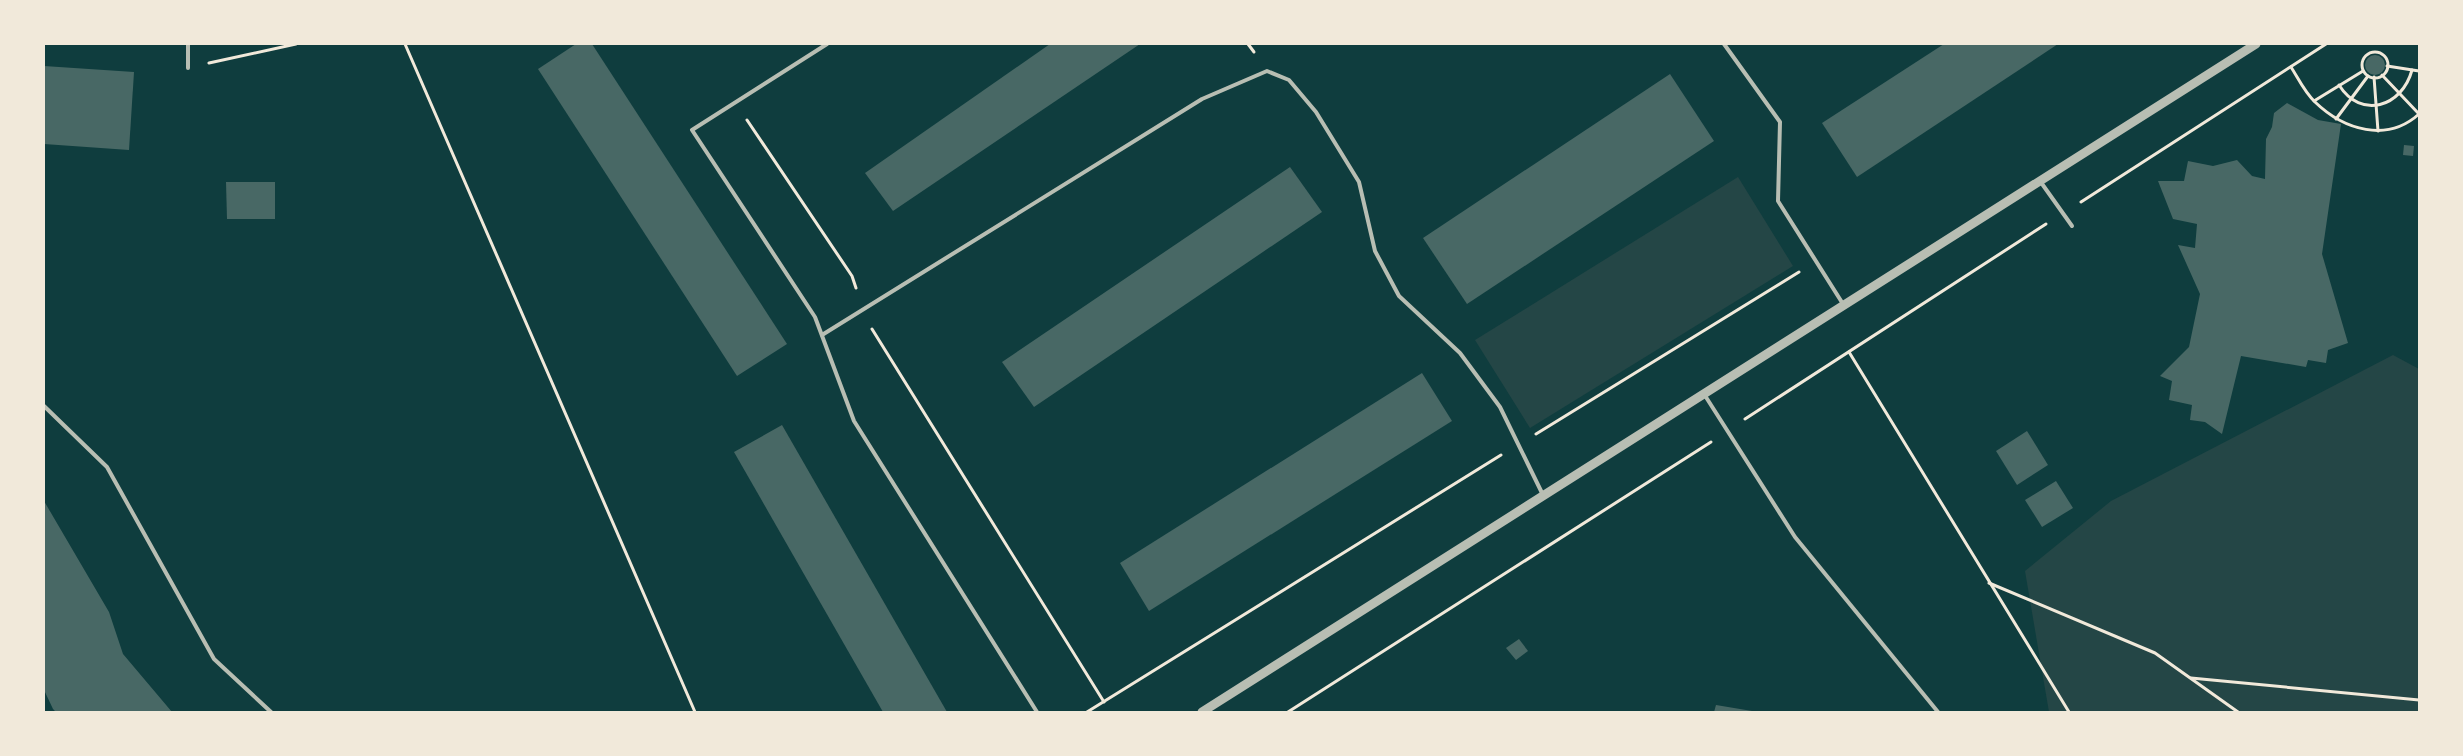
<svg xmlns="http://www.w3.org/2000/svg" width="2463" height="756" viewBox="0 0 2463 756" font-family="Arial,sans-serif">
<style>
.green{fill:#244646}
.building{fill:#486865}
.lines{fill:none;stroke-linecap:round;stroke-linejoin:round}
.path{stroke:#f1e9da;stroke-width:3}
.service{stroke:#b8beb3;stroke-width:4}
.tertiary{stroke:#b8beb3;stroke-width:9}
</style>
<rect width="100%" height="100%" fill="#0f3d3e"/>
<g class="green">
<path d="M1738,177l55,89 -263,162 -55,-88z"/>
<path d="M2393,355l26,14v343h-370l-24,-141 86,-70z"/>
</g>
<g class="building">
<path d="M576,44h16l195,300 -50,32 -199,-307z"/>
<path d="M1050,44h90l-247,167 -28,-38z"/>
<path d="M1944,44h114l-201,133 -35,-54z"/>
<circle cx="2375" cy="65" r="10"/>
<path d="M44,66l90,6 -5,78 -85,-6z"/>
<path d="M1670,74l44,67 -247,163 -44,-66z"/>
<path d="M2287,103l31,17 23,4 -19,130 26,89 -20,7 -2,13 -18,-3 -2,7 -65,-11 -19,78 -17,-12 -15,-2 2,-15 -23,-5 3,-19 -12,-5 29,-29 11,-53 -22,-49 17,3 2,-24 -24,-5 -15,-38h26l4,-20 25,5 24,-6 15,16 13,3 1,-40 6,-12 2,-14z"/>
<path d="M2404,145l10,1 -1,10 -10,-1z"/>
<path d="M1290,167l32,45 -288,195 -32,-45z"/>
<path d="M226,182h49v37h-48z"/>
<path d="M1422,373l30,48 -303,190 -29,-48z"/>
<path d="M782,425l165,287h-64l-149,-260z"/>
<path d="M2027,431l21,34 -31,20 -21,-34z"/>
<path d="M2056,481l17,27 -31,19 -17,-27z"/>
<path d="M44,501l65,111 14,42 49,58h-116l-3,-3 -9,-19z"/>
<path d="M1519,639l9,12 -12,9 -10,-12z"/>
<path d="M1716,705l36,6v1h-38z"/>
</g>
<g class="lines">
<g class="path">
<path d="M405,44l290,668"/>
<path d="M1248,44l6,8"/>
<circle cx="2375" cy="65" r="13"/>
<path d="M209,63l87,-19"/>
<path d="M2387,66l32,5"/>
<path d="M2291,67c7,11 14,26 24,35 29,28 72,41 104,12"/>
<path d="M2382,75l37,39"/>
<path d="M2374,77l4,54"/>
<path d="M2339,85c22,35 63,22 73,-15"/>
<path d="M2314,101l49,-30"/>
<path d="M2336,119l32,-43"/>
<path d="M747,120l105,156 4,12"/>
<path d="M2081,202l245,-158"/>
<path d="M872,329l232,373"/>
<path d="M1849,352l220,360"/>
<path d="M1745,419l301,-195"/>
<path d="M1536,434l263,-162"/>
<path d="M1989,583l166,70 83,59"/>
<path d="M2191,678l228,22"/>
<path d="M1087,712l414,-257"/>
<path d="M1288,712l423,-270"/>
</g>
<g class="service">
<path d="M827,44l-135,86 123,187 39,104 183,291"/>
<path d="M1724,44l56,78 -2,79 65,103"/>
<path d="M188,68v-24"/>
<path d="M2040,181l32,45"/>
<path d="M822,335l380,-236 65,-28 22,9 27,32 43,70 16,69 24,45 61,57 40,54 43,88"/>
<path d="M1704,394l91,143 143,175"/>
<path d="M44,406l63,61 107,192 57,53"/>
</g>
<path class="tertiary" d="M1202,712l1054,-668"/>
</g>
<rect width="2463" height="756" fill="none" stroke="#f1e9da" stroke-width="90"/>
</svg>
